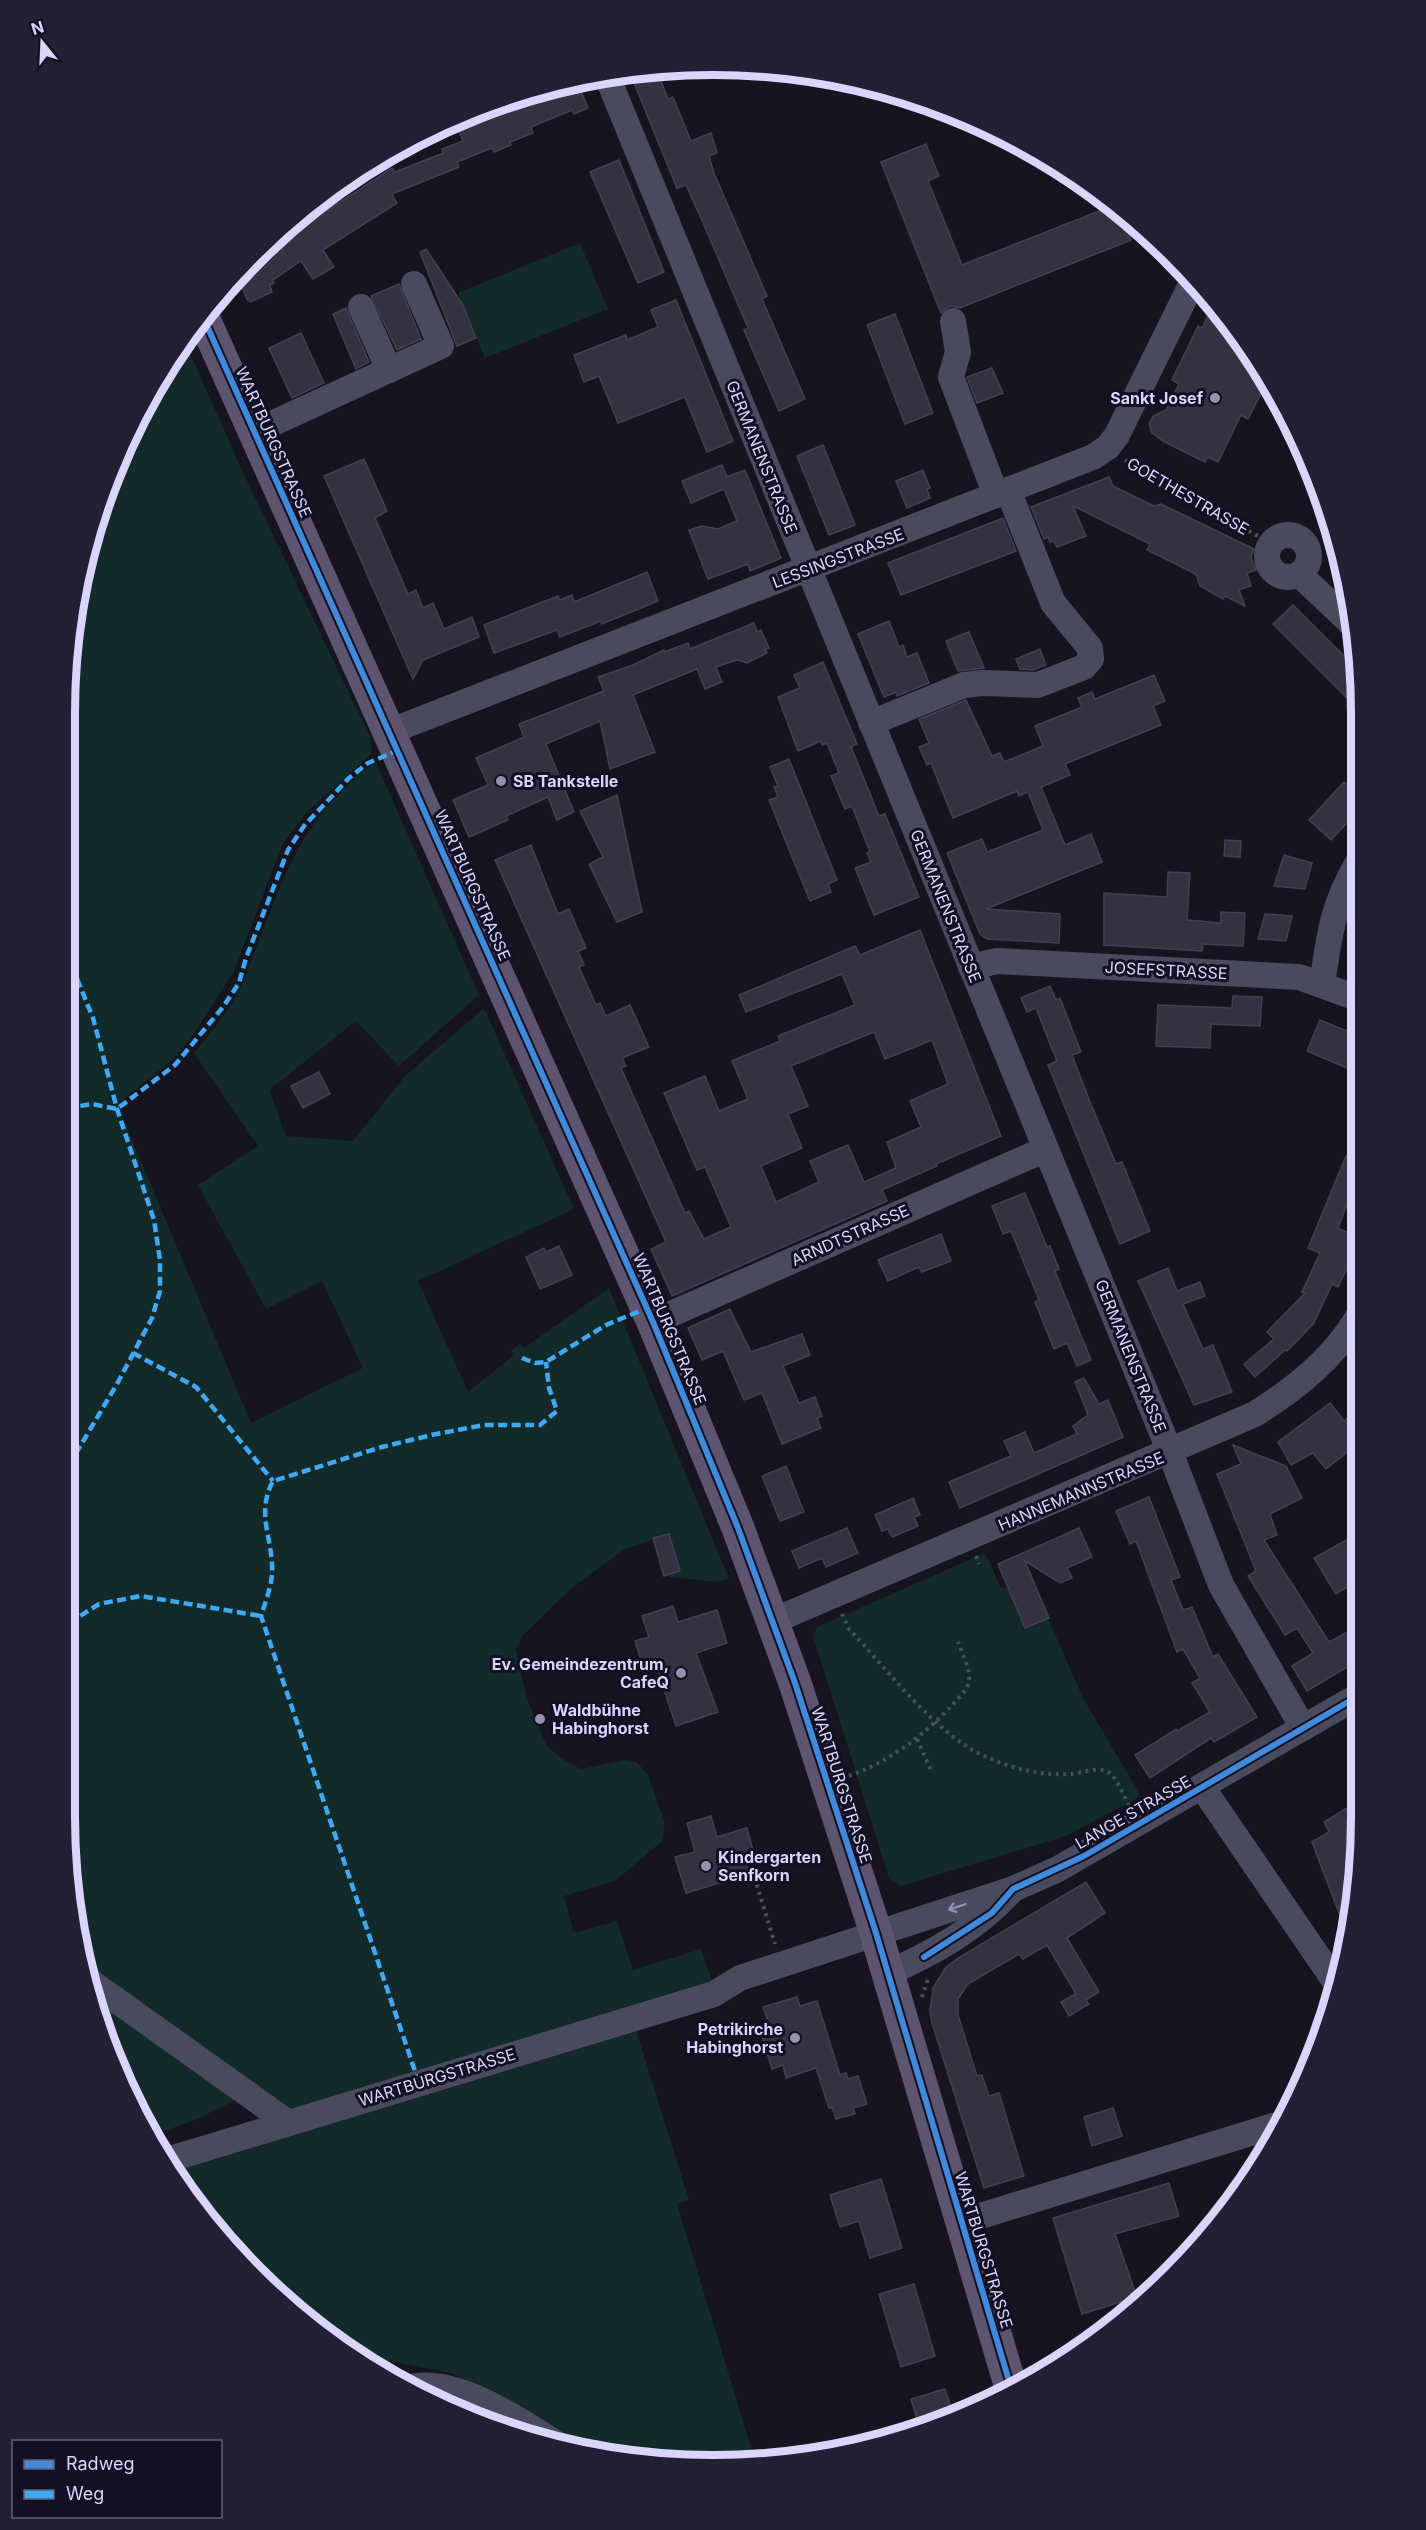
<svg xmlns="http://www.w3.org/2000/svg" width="1426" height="2530" viewBox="0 0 1426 2530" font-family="Inter,sans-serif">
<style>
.green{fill:#132a2a}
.building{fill:#343241;stroke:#433f53;stroke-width:1.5;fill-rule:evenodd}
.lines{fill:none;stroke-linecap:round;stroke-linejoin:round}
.path{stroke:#45505c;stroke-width:4;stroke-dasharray:3 4.5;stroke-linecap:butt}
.minor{stroke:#4a4a5f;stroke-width:26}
.major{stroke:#5d5470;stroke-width:33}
.quiet{stroke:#3fa9f5;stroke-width:4.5;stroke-dasharray:9 4.5;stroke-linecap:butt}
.cycleway-casing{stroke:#131024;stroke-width:10}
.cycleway{stroke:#408adc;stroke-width:6}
.oneway{stroke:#9290ae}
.poi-dot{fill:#9591af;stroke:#131024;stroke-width:2}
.labels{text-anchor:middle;stroke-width:6;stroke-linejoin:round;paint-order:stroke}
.poi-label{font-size:16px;font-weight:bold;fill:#d9d5fd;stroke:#131024;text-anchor:end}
.street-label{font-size:16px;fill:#d9d5fd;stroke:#131024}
.rim{fill:none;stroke:#d9d5fd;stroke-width:8}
</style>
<rect width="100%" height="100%" fill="#16141f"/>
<g class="green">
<path d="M580,243l28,66 -123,49 -27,-65z"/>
<path d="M185,342l61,137 124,258 2,16 -66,60 -23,30 -50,130 -36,56 -23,30 -53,42 1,15 129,307 112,-55 -41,-87 -56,28 -68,-124 60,-39 -64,-93c17,-21 36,-42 47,-67 30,-68 45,-141 100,-194 10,-11 21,-22 35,-29l103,232 -80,71 -43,-45 -87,69 17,46 67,5 53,-66 78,-67 90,201 -156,72 50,111 46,-37 -3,-4 9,-7 4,4 85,-60 120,291 -15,3 -50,-6 16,-5 -11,-37 -44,15 -52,38 -50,48 -7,14 10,47 20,49 16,14 19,10 44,-9 12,2 11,13 17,48 -3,18 -47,40 -51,15 10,37 43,-12 16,49 68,-21 14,40 -407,122 -29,-3 -192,-133 -17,-73 -4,-1231 21,-126 65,-157z"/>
<path d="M985,1553l16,35 6,-1 18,41 23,-10 35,80 58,98 -75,40 -165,50 -9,-5 -4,-6 -75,-239 4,-9z"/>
<path d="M92,1994l144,106 -39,19 -46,17c-27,-44 -48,-92 -59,-142z"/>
<path d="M635,2027l54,173 -12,4 79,260 -127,-4 -49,-10 -43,-34 -86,-43 -102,-20 -94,-77 -57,-64 -27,-44z"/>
</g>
<g class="building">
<path d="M656,68l12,31 5,-2 18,44 20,-8 6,20 -8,3 5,17 53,123 -5,3 43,100 -26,12 -35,-81 4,-2 -44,-103 -18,-40 -9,3 -47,-115z"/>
<path d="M577,81l11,27 -14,6 -2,-4 -41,17 2,6 -23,9 1,3 -17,7 -2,-4 -35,14 2,5 -67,27 5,9 -74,47 11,17 -21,12 -12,-18 -28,19 1,3 -4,2 2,7 -22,10 -3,-3 -10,-24 6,-6 40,-18 -8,-12 7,-7 21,-13 4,5 85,-56 3,4 48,-19 -1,-4 21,-8 -4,-10 39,-16 -3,-9 50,-19z"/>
<path d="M926,144l13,32 -11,5 34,84 147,-58 11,8 11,25 -171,68 -10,-2 -9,7 -60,-151z"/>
<path d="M619,160l45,112 -26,11 -48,-111z"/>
<path d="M426,249l37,56 13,33 -19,8 -37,-94z"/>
<path d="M399,284l22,55 -24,11 -26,-54z"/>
<path d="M676,300l57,141 -26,11 -22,-55 -67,26 -19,-47 -15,6 -10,-27 52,-20 1,5 31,-13 -7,-17z"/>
<path d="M1213,305l39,48 15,29 -19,37 -7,-4 -23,47 -10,-5 -3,5 -42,-21 -11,-8 -3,-9 4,-8 13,-6 13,-26 -7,-4 26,-54 4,2z"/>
<path d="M346,308l23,54 -13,7 -23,-55z"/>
<path d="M895,314l38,99 -28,11 -38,-99z"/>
<path d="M301,333l23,50 -32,15 -23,-50z"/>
<path d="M992,368l11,25 -26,10 -10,-26z"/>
<path d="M823,445l32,80 -26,10 -32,-79z"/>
<path d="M364,459l23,52 -12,7 33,76 8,-4 7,18 10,-5 11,26 28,-12 7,20 -56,23 -10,19 -89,-203z"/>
<path d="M722,465l5,12 18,-7 36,88 -31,13 -2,-7 -40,15 -19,-49 13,-4 16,3 19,-8 -13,-32 -33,14 -9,-22z"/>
<path d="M923,470l7,18 -3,1 3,9 -23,10 -11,-27z"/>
<path d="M1109,477l4,9 41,20 7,-2 93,45 -3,8 5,13 -9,3 4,13 -12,4 6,16 -20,-10 -2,3 -23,-13 -4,-12 -49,-24 3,-6 -77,-38 13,30 -29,11 -3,-6 -4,1 -2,-5 -4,2 -13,-32z"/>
<path d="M1003,518l13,33 -115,44 -13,-32z"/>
<path d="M647,572l11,29 -56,23 -1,-3 -41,16 -3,-7 -63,23 -10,-28 74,-29 2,4 12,-5 2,7z"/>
<path d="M1293,605l63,63v39l-83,-83z"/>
<path d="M889,621l10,26 4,-2 4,12 10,-4 12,30 -32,13 -1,-4 -12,5 -26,-63z"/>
<path d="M754,623l3,9 4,-2 8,18 -4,1 2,4 -20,10 -10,-3 -21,7 6,15 -17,7 -8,-20 -64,26 22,57 -45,17 -10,-48 -54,23 28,68 -17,8 -9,-23 -42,19 2,4 -39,17 -16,-37 35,-15 -12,-27 48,-21 -5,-13 85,-33 -6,-14 35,-12 31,-15v2l24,-9 2,6z"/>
<path d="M969,632l15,36 -26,3 -12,-30z"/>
<path d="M1040,649l6,16 -13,5 -13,-1 -4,-10z"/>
<path d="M823,662l34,82 -6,3 28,69 6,-2 34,83 -45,18 -19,-47 16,-6 -4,-9 3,-1 -18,-46 -7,3 -6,-14 -8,-19 8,-3 -12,-30 -5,2 -1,-4 -23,10 -20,-54 22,-9 -6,-13z"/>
<path d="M1154,675l11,26 -12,5 8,19 -96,39 5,11 -29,12 24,58 26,-11 11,28 -116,47 74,5 -1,29 -72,-4 -7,-5 -33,-81 35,-14 5,13 56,-22 -15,-38 -9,4 -2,-5 -64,27 -22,-55 -4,2 -8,-18 10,-4 -10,-24 47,-19 26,56 8,-3 4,9 39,-16 -8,-20 47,-19 -4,-9 14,-6 3,7z"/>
<path d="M789,759l48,121 -9,4 3,8 -21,9 -41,-101 9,-3 -4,-10 4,-1 -8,-19z"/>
<path d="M1344,782l13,11v19l-26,28 -22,-20z"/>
<path d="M617,795l25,117 -25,10 -28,-58 14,-7 -23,-46z"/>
<path d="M1225,840l16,1 -1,16 -16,-1z"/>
<path d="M531,845l27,69 11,-5 17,39 -8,3 6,14 -5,2 17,38 4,-2 6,13 24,-11 19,42 -27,11 4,8 -5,2 64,145 4,-2 15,28 27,-12 -26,-60 -8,3 -33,-77 41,-17 14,35 29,-12 -16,-38 48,-20 -2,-5 77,-31 -13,-31 -96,38 -7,-17 116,-49 5,9 60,-25 81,206 -65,28 1,2 -55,24 5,11 -215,95 -21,-47 15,-7 -171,-382zM874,1032l11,27 47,-19 16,44 -38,17 11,26 -34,15 9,26 -32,14 -16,-37 -38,16 9,21 -43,20 -15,-36 41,-18 -14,-34 20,-8 -17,-40z"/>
<path d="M1284,855l28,8 -7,26 -31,-3z"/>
<path d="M1168,872l22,1 -3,47 34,3v-11l24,1 -2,33 -40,-2 -1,7 -98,-6v-52l63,4z"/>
<path d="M1265,914l27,2 -6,25 -28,-2z"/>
<path d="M1050,986l6,14 4,-2 21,54 -9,3 16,42 28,67 6,-2 28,69 -30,13 -72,-179 9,-4 -7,-17 -14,-36 -9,4 -6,-14z"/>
<path d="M1233,996l29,1 -2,29 -49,-2 -1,24 -54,-2 2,-41 74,3z"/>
<path d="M1320,1020l37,15v22l-5,13 -45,-19z"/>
<path d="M319,1072l11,22 -27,14 -12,-22z"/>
<path d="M1346,1156l12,5v42l-9,-4 -11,29 20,10v7l-20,42 -6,-3 -18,39 -27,28 -2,-1 -30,27 -11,-13 30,-25 -7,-7 38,-39 -3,-1 18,-39 -12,-5z"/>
<path d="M1025,1193l22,54 3,-1 9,23 -4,2 36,89 -14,6 -10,-23 -13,6 -19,-47 4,-2 -28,-69 -8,3 -11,-28z"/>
<path d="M941,1234l10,27 -29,11 -3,-5 -31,14 -10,-21z"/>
<path d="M559,1246l13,29 -32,14 -14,-32 18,-9 2,4z"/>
<path d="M1168,1268l9,23 23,-9 5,14 -22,8 20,45 10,-4 19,47 -38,13 -56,-124z"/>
<path d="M730,1309l21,43 51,-18 8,21 -27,11 16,37 16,-6 7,19 -5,2 4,10 -39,16 -20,-51 -18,7 -21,-49 -21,9 -14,-32z"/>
<path d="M1084,1378l15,26 9,-4 15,37 -163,71 -11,-26 62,-26 -7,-15 21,-9 9,21 43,-19 -4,-8 15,-11 -13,-33z"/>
<path d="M1330,1403l14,18 6,-5 9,11v16l-33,26 -13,-16 -22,12 -13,-23z"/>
<path d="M1233,1445l53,21 16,32 -32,16 7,21 -13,5 65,102 30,-16v34l-52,31 -15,-25 21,-13 -16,-25 -12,7 -37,-59 8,-5 -39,-97 24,-10z"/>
<path d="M786,1466l18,46 -24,9 -18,-45z"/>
<path d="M1149,1497l31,80 -9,3 12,30 9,-3 21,50 5,-3 39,63 -43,25 -3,-4 -61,40 -15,-23 41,-26 1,2 33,-19 -18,-29 8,-5 -17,-29 -6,3 -41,-111 -6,3 -14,-33z"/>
<path d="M913,1498l7,17 -6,2 4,9 -26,11 -4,-8 -6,2 -7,-16z"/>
<path d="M847,1528l11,25 -32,14 -4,-9 -23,10 -7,-17z"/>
<path d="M1079,1528l13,29 -25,11 5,10 -12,5 -35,-22 24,57 -24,10 -27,-64z"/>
<path d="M1359,1533v47l-23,14 -22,-36z"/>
<path d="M669,1534l11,37 -16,5 -11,-38z"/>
<path d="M673,1606l5,16 39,-12 10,33 -31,10 22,59 -42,14 -22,-67 -12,4 -7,-22 14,-4 -7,-21z"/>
<path d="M1360,1800v35l-13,8 11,27 -12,61 -34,-89 17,-10 -5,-10z"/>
<path d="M711,1816l6,21 30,-9 6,22 -10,3 6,21 -63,19 -11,-36 20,-5 -8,-29z"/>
<path d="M1086,1882l19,31 -38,25 32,54 -13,8 3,4 -20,12 -8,-14 15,-8 -29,-49 -24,14 -4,-5 -51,30 -10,15v16l19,61 5,-1 7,21 10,-3 25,83 -40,12 -52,-165 -2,-12 3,-23 13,-21 12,-9z"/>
<path d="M797,1997l3,9 17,-5 23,74 6,-2 2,6 10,-3 9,28 -14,4 2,6 -19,5 -4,-12 -3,1 -13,-40 -30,10 -3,-13 -11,4 -13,-42 10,-3 -6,-17z"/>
<path d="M1113,2108l9,28 -30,10 -8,-29z"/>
<path d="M881,2179l21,69 -32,10 -11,-37 -19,6 -10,-32z"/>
<path d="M1169,2183l10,33 -64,18 22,63 -55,17 -29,-96z"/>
<path d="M914,2284l21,72 -34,11 -22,-73z"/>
<path d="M945,2389l9,29 -34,11 -9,-30z"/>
</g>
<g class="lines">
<g class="path">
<path d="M1125,460l145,83"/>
<path d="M976,1556l3,8"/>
<path d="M842,1614l7,15c37,39 85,103 133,126 29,13 56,21 89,19 11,-1 30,-9 40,0 7,7 13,22 18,32"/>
<path d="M917,1739l15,33"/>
<path d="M849,1776c42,-15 78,-43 107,-75 5,-6 11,-11 13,-19 2,-12 -7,-29 -11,-40"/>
<path d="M748,1856l27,88"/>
<path d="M922,1997l6,-18"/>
</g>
<g class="minor">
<path d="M607,76l563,1376 51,133 82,143"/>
<path d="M361,307l28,63"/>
<path d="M953,321l5,31 -7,25 45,118"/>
<path d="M254,432l187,-86 -27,-62"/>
<circle cx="1288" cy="556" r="21"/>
<path d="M1300,575l56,53"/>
<path d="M871,723l93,-38 18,-2 56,2 46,-18 7,-8 -1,-11 -37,-45 -45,-113"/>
<path d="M391,731l702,-274 15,-10 9,-12 76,-154"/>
<path d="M971,967l26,-6 302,16 58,21"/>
<path d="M1322,984c8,-50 9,-74 35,-120"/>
<path d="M653,1322l393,-173"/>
<path d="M773,1621l482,-207c41,-26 78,-55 103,-97"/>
<path d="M1202,1787l134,196"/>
<path d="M888,1973c45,-20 89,-44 123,-82"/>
<path d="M88,1980l199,142"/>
<path d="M167,2160l547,-166 26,-16 273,-89 45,-20 302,-174"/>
<path d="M961,2222l322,-99"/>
<path d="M408,2388c46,-14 114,34 152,58"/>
</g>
<path class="major" d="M203,317l450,1005 85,206 57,155 81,250 136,458"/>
<g class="quiet">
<path d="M67,954l26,64 24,91 37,111 6,40v31l-8,27 -35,66 -48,81"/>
<path d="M67,1108l25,-4 25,5 58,-44 48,-58 16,-24 7,-25 42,-108 16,-24 45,-48 19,-15 31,-13"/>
<path d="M133,1353l63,34 77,94"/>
<path d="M522,1358l13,5 11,-1 60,-37 41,-17"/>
<path d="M69,1623l30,-19 42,-8 120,20"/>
<path d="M419,2083l-158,-467c4,-13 10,-28 11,-42 2,-34 -17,-60 1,-93l109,-34 54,-13 48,-9h56l17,-14 -8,-23 -3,-26"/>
</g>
<g class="cycleway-casing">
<g id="cycleway">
<path d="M203,317l450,1005 85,206 57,155 81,250 136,458"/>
<path d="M924,1957l68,-44 21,-24 71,-33 276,-161"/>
</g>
</g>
<use href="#cycleway" class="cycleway"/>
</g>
<defs><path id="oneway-shaft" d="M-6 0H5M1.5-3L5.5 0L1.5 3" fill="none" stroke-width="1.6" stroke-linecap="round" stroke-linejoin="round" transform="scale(1.5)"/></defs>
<use class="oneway" href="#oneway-shaft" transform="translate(957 1907) rotate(162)"/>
<g class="poi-dot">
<circle cx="1215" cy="398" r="6"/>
<circle cx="501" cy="781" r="6"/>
<circle cx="681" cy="1673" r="6"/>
<circle cx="540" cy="1719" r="6"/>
<circle cx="706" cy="1866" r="6"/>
<circle cx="795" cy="2038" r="6"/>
</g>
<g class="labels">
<g class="poi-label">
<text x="1203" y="404">Sankt Josef</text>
<text x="513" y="787" text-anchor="start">SB Tankstelle</text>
<text x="669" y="1670">Ev. Gemeindezentrum,<tspan x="669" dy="18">CafeQ</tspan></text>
<text x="552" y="1716" text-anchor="start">Waldbühne<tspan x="552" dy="18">Habinghorst</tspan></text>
<text x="718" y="1863" text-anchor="start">Kindergarten<tspan x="718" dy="18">Senfkorn</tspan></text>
<text x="783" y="2035">Petrikirche<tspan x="783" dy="18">Habinghorst</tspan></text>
</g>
<g class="street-label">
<text transform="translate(274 442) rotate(66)" y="6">WARTBURGSTRASSE</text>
<text transform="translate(762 457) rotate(68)" y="6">GERMANENSTRASSE</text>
<text transform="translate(1188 496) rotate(30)" y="6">GOETHESTRASSE</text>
<text transform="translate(838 558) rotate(-21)" y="6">LESSINGSTRASSE</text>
<text transform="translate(473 885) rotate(66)" y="6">WARTBURGSTRASSE</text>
<text transform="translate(946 906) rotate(68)" y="6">GERMANENSTRASSE</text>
<text transform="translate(1166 970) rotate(3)" y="6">JOSEFSTRASSE</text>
<text transform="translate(850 1235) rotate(-24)" y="6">ARNDTSTRASSE</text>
<text transform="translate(670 1329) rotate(67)" y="6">WARTBURGSTRASSE</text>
<text transform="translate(1131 1356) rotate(68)" y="6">GERMANENSTRASSE</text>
<text transform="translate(1081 1491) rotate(-23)" y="6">HANNEMANNSTRASSE</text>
<text transform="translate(842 1785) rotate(72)" y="6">WARTBURGSTRASSE</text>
<text transform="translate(1133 1812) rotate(-30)" y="6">LANGE STRASSE</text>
<text transform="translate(437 2077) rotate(-17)" y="6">WARTBURGSTRASSE</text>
<text transform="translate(984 2250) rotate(73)" y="6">WARTBURGSTRASSE</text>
</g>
</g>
<path d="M0 0H1426V2530H0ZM713 75H713A638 638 0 0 1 1351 713V1817A638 638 0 0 1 713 2455H713A638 638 0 0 1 75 1817V713A638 638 0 0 1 713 75Z" fill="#232035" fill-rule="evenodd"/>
<path class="rim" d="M713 75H713A638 638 0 0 1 1351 713V1817A638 638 0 0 1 713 2455H713A638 638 0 0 1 75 1817V713A638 638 0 0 1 713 75Z"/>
<rect x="12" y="2440" width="210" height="78" fill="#131024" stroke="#625f7b" stroke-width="1.5"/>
<rect x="24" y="2460" width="30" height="9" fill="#408adc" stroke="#625f7b" stroke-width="1.5"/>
<text x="66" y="2470" font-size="18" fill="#d9d5fd">Radweg</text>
<rect x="24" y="2490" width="30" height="9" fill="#3fa9f5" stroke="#625f7b" stroke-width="1.5"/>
<text x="66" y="2500" font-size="18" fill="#d9d5fd">Weg</text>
<g transform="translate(42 42) rotate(342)" stroke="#131024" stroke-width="4.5" paint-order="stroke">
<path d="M0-4.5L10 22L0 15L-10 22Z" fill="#d9d5fd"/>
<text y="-9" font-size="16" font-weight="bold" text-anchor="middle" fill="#d9d5fd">N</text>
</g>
</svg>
